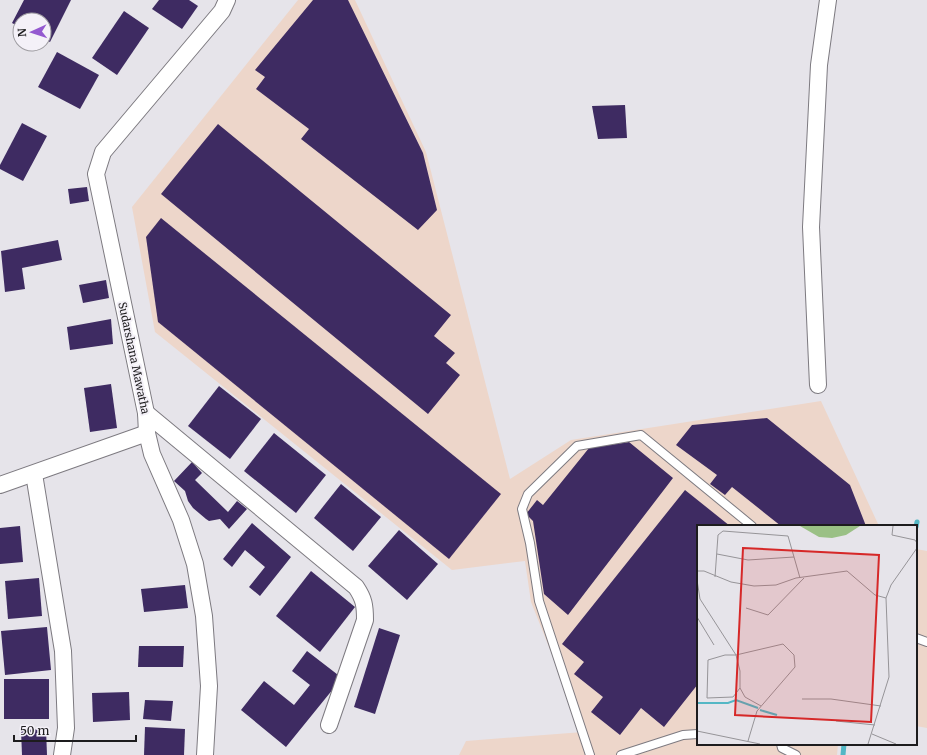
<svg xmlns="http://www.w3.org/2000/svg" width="927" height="755" viewBox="0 0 927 755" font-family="Merriweather,serif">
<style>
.industrial{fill:#edd6ca}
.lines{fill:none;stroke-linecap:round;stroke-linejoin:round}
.stream{stroke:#54b7c5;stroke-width:5}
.building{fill:#3e2b62}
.service-casing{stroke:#7d7a80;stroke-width:10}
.minor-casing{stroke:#7d7a80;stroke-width:18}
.service{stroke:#fff;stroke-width:8}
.minor{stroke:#fff;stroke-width:16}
.labels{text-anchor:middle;stroke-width:4;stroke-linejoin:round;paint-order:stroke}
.street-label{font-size:11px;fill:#1d1c1e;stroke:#f4f1f8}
.inset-river{fill:none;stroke:#54b7c5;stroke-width:2}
.inset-road{fill:none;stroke:#969498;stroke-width:1}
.view{fill:#d62828;fill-opacity:0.15;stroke:#d62828;stroke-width:2}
.inset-edge{fill:none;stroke:#1d1c1e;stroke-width:2}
</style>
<rect width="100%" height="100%" fill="#e6e4ea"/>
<g class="industrial">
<path d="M298,0h57l71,152 84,327 61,-39 250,-39 58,125h-181v218h140l-1,11h-378l7,-14 117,-9 -52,-130 -6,-41 -73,9 -297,-238 -23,-125z"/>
<path d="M916,549l11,2v177l-11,-2z"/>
</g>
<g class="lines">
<g class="stream">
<path d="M916,527l1,-5"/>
<path d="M843,755l1,-11"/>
</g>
</g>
<g class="building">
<path d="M24,0h47l-21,42 -6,-3v-19h-24v7l-8,-4z"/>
<path d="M159,0h30l9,6 -16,23 -30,-20z"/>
<path d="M313,0h35l75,153 14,57 -19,20 -117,-91 8,-10 -53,-40 9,-12 -10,-7z"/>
<path d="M124,11l25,17 -32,47 -25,-17z"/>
<path d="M57,52l42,23 -19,34 -42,-22z"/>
<path d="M625,105l2,33 -29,1 -6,-33z"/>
<path d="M22,123l25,13 -24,45 -23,-12v-4z"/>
<path d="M218,124l233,191 -17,21 21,17 -9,10 14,12 -32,39 -267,-220z"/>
<path d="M87,187l2,14 -19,3 -2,-15z"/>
<path d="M161,218l340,276 -52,65 -291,-237 -12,-85z"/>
<path d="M58,240l4,20 -40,8 3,21 -20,3 -4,-41z"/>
<path d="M106,280l3,18 -26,5 -4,-18z"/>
<path d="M111,319l2,25 -43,6 -3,-23z"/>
<path d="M111,384l6,44 -27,4 -6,-44z"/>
<path d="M219,386l42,33 -31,40 -42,-33z"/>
<path d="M767,418l83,67 16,41h-85l-49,-39 -7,8 -15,-11 7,-9 -41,-30 16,-20z"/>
<path d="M274,433l52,42 -30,38 -52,-42z"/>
<path d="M629,442l44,36 -105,137 -24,-21 -11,-73 -7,-7 11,-14 6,5 46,-57z"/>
<path d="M192,462l10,11 -7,7 33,32 9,-11 10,8 -18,20 -9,-10 -11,2 -3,-2 -13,-11 -5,-7 -3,-10 -11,-10z"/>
<path d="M341,484l40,33 -28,34 -39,-33z"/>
<path d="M685,490l45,36h-32v158l-34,43 -23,-19 -21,27 -29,-23 12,-15 -29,-23 10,-12 -22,-18z"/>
<path d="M252,523l39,34 -31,39 -11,-9 16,-20 -20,-17 -13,17 -9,-8z"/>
<path d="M20,526l3,36 -23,2v-36z"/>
<path d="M399,530l39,34 -31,36 -39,-34z"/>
<path d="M311,571l44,36 -35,45 -44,-36z"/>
<path d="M39,578l3,38 -34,3 -3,-38z"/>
<path d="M185,585l3,23 -44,4 -3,-23z"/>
<path d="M47,627l4,43 -46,5 -4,-44z"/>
<path d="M379,628l21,7 -25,79 -21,-7z"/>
<path d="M139,646h45l-1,21h-45z"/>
<path d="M307,651l35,27 -56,69 -45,-37 23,-29 30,24 16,-20 -18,-14z"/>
<rect x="4" y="679" width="45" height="40"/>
<path d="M129,692l1,28 -37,2 -1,-29z"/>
<path d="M145,700l28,1 -2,20 -28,-2z"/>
<path d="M145,727l40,2 -1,26h-40z"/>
<path d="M46,729l1,26h-25l-1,-25z"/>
</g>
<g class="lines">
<g class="service-casing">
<g id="service">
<path d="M916,638l11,4"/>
<path d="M781,744l1,4 14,7"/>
<path d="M590,755l-51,-154 -9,-58 -8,-34 6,-15 49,-48 64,-11 111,91"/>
<path d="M621,755l62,-20 15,-1"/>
</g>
</g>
<g class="minor-casing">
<g id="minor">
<path d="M818,385l-7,-158 8,-162 9,-65"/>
<path d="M146,413l210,174c8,12 9,18 9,33l-36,105"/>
<path d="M34,474l29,177 3,77 -4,27"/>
<path d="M0,485l147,-52"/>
<path d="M205,755l4,-69 -5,-70 -9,-52 -14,-44 -29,-66 -5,-21 -1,-20 -50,-239 7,-22 119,-141 5,-11"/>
</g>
</g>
<use href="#service" class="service"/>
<use href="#minor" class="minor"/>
</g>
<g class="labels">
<g class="street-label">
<text transform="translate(134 358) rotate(78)" y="4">Sudarshana Mawatha</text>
</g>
</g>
<g transform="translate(697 525)">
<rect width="220" height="220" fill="#e6e4ea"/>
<path d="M103,1h60l-14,9 -14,3 -13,-1z" fill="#9ac085"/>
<path class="inset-river" d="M0,178h31l8,-3 22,8M63,185l17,5"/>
<path class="inset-road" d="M196,1l-1,9 23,5 2,3M20,29l31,6 46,-3M0,46h7l27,11 23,4 22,-1 20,-7 51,-7 28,24 11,3M18,52l3,-42 5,-4 65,5 12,42M0,55l3,19 36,56 4,16v17l-7,9 -26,1 1,-38 17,-5h11l47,-11 11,11 1,12 -38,44 -9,30M49,83l22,7 36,-37M0,92l17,28M43,163l5,9 16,9M105,174h29l50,7M139,196l39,4M0,206l63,13M175,209l24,10M171,219l21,-67 -3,-79 5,-13 26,-37"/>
<path class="view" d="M46,23l136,7 -8,167 -136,-7z"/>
<rect width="220" height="220" class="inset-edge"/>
</g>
<g transform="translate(32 32) rotate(267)"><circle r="19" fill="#f4f1f8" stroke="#9e9ca1"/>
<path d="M0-3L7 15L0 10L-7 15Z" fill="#9459d0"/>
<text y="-6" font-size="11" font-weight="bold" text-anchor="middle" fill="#1d1c1e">N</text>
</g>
<path d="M14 735v6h122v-6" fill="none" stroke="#1d1c1e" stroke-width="2"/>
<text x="20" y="735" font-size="12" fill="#1d1c1e" stroke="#f4f1f8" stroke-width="3" paint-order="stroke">50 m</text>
</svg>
